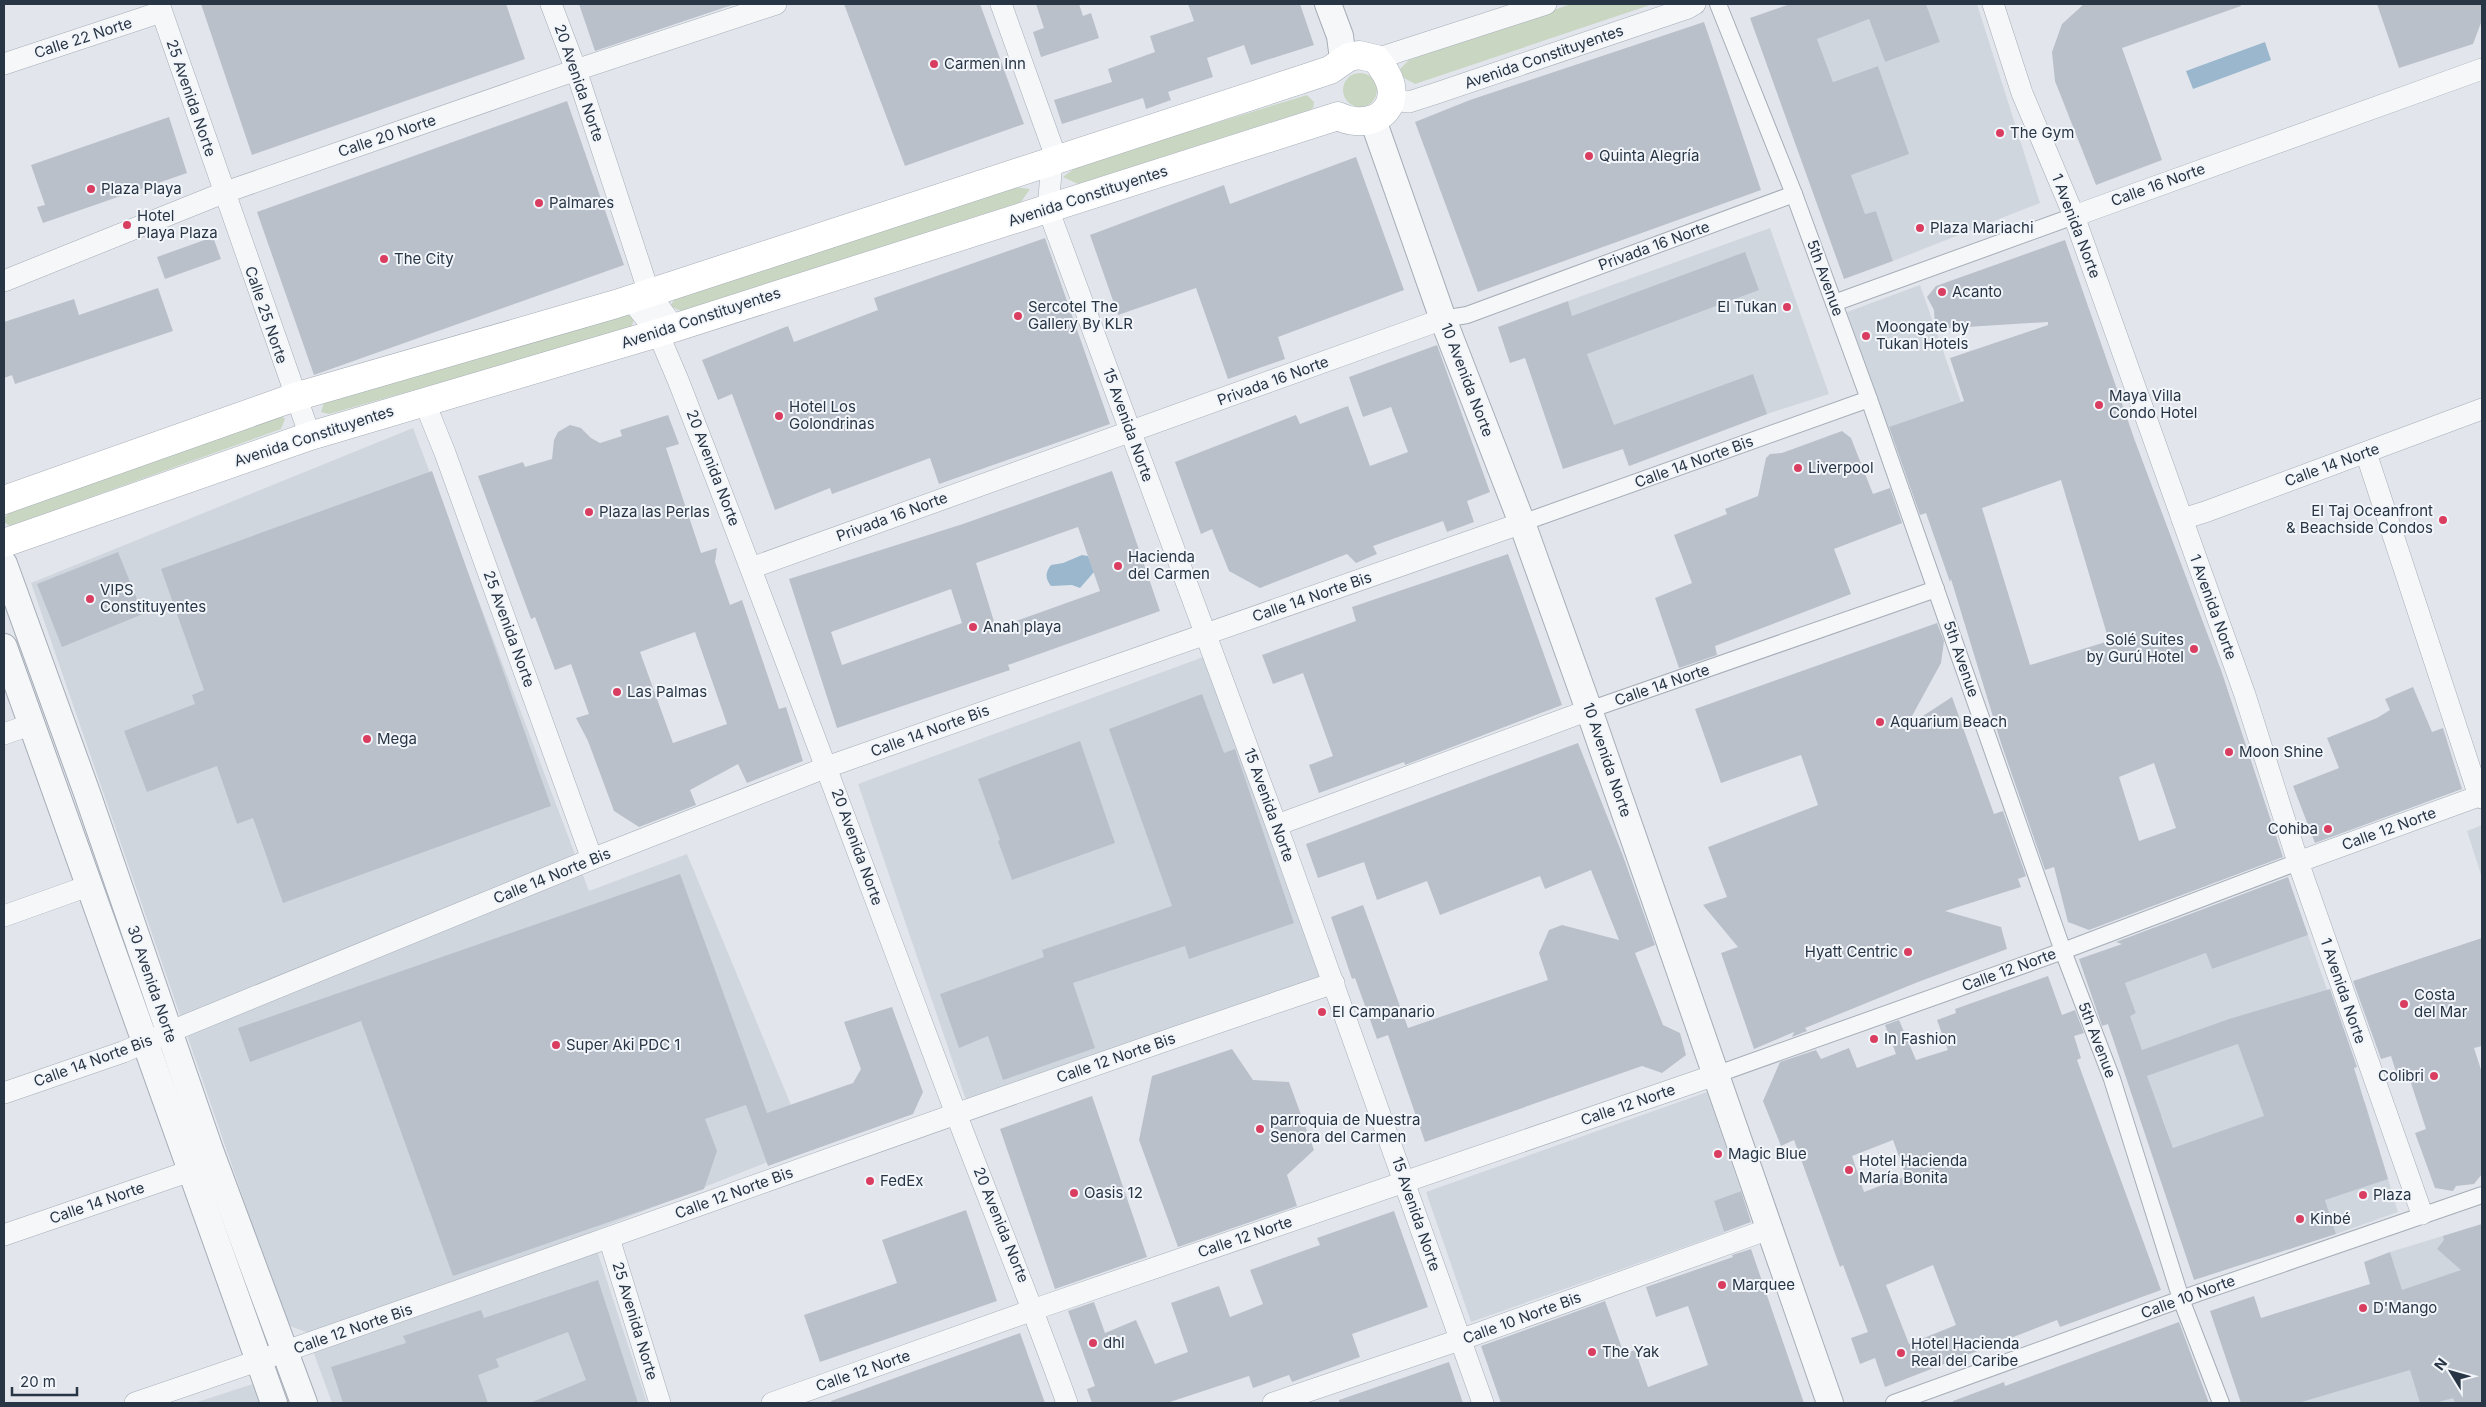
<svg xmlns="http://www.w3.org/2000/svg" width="2486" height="1407" viewBox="0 0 2486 1407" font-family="Inter,sans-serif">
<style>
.built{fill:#d0d6de}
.green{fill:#c9d6c2}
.water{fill:#9bb7ce}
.building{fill:#b9c0ca;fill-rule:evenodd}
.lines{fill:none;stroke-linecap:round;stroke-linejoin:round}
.pedestrian-casing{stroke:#a6adb7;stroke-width:18}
.minor-casing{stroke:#a6adb7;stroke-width:22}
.tertiary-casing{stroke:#a6adb7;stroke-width:28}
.secondary-casing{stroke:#a6adb7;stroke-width:29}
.pedestrian{stroke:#f5f7f9;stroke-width:16}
.minor{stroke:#f5f7f9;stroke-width:21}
.tertiary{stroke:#f5f7f9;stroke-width:26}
.secondary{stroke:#fff;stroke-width:28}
.poi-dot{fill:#d93e60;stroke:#f2f5f9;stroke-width:2}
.labels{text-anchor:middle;stroke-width:4;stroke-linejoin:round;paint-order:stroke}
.street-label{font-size:15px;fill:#283545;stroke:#f2f5f9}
.poi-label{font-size:15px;fill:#283545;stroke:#f2f5f9;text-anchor:start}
</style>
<rect width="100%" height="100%" fill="#e2e6ec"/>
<g class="built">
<path d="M1804,4h18l11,28 36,-13 16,43 55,-20 -14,-38h51l63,199 -147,58 -17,-50 -11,3 -14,-39 49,-45 -22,-64 -45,16z"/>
<path d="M1770,228l59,166 -62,20 -138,52 -57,-150 -4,-15z"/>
<path d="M1920,285l41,117 -74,26 -40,-116z"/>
<path d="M413,428l176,463 98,-37 121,292 -217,86 56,171h-315l-26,-71 -19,-7 -256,-742z"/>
<path d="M1206,656l116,320 -356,124 -108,-316z"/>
<path d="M2482,825v53l-15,-47z"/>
<path d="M2308,935l36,103 -96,34 22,60 -97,16 -11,-32 -20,6 5,-46 91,-32 -96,6 -8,-21 -22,7 -4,-12 28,-11 -11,-30 81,-30 6,16z"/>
<path d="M1707,1092l34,99 -27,10 10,32 -253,89 -45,-130z"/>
<path d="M2365,1102l33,110 -62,22 -31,-95 13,-23z"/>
<path d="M2482,1224v179h-181l-7,-29 122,-35 -26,-87z"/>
<path d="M253,1384l6,19h-65z"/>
</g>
<g class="green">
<path d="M1571,4h82l-238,80 -11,-6 -4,-9 9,-9z"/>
<circle cx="1360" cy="90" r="17"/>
<path d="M1307,95l7,7 -1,6 -4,2 -231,74 -15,-7 16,-12z"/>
<path d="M1013,187l17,2 -9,13 -340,109 -11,-5 7,-10z"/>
<path d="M626,313l8,6 -3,10 -302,85 -8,-2 4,-13z"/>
<path d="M276,412l9,7 -4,10 -271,97 -6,-4v-4l7,-7z"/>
</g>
<g class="water">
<path d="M2265,42l6,18 -78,29 -7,-18z"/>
<path d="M1082,555l6,1 6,16 -14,16 -8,-3 -21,1c-6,-8 -6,-13 0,-21l12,-2z"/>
</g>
<g class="building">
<path d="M201,4h305l19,55 -273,96z"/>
<path d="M579,4h156l-140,47z"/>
<path d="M844,4h136l44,120 -119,42z"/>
<path d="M1036,4h43l4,12 8,-3 8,25 -58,19 -8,-25 11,-4z"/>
<path d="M1188,4h112l14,41 -63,20 -7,-20 -37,13 6,19 -45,15 3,8 -25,9 -3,-11 -81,26 -8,-24 58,-18 -4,-13 47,-17 -5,-16 44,-15z"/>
<path d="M1790,4h136l14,38 -55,20 -16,-43 -52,20 16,43 45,-16 31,88 -58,21 14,39 11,-3 17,50 -49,18 -94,-261z"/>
<path d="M2084,4h156l1,2 -119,42 40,112 -66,25 -41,-104 -3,-29 10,-28z"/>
<path d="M2377,4h105v16l-9,24 -74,24z"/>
<path d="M1704,22l57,168 -283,102 -63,-170 55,-22z"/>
<path d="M567,101l57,164 -310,110 -57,-163z"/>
<path d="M169,117l18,56 -144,50 -6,-16 8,-2 -14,-40z"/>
<path d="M1356,157l48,133 -126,47 7,22 -57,20 -32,-91 -78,27 -28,-80 134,-50 6,19z"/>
<path d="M213,237l8,22 -56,20 -8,-22z"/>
<path d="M1045,238l65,186 -171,60 -9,-26 -98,36 -2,-6 -55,22 -43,-116 -14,6 -16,-40 86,-34 6,16 84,-32 -4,-12z"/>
<path d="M2065,240l70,201 86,229 62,187 -194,73 -21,-8 -14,-55 -9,3 -44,-127 -50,-164 -1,3 -24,-69 -6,2 -31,-88 75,-26 -14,-43 98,-33v-3l-113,7 -1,-19 -7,-13 9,-11zM2061,480l48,161 -79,24 -48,-157zM2154,763l22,65 -37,13 -20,-64z"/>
<path d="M1745,252l14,38 -172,64 27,71 139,-51 14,40 -138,52 -6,-17 -60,20 -38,-111 -15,5 -12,-36 70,-26 4,15z"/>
<path d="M158,288l15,43 -158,53 -3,-9 -8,3v-56l70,-23 5,16z"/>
<path d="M1437,345l53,147 -23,9 7,21 -27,10 -4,-11 -70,25 4,8 -21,9 -9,-9 -87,34 -31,-17 -17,-42 -11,5 -26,-72 121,-47 4,9 48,-18 22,60 38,-14 -17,-45 -28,10 -14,-40z"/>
<path d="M668,415l11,29 -13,4 35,105 16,-5 -2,14 15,43 12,-5 37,109 7,-2 17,54 -56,22 -9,-19 -48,26 6,15 -57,22 -25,-16 -26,-70 -12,-23 13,-4 -18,-50 -16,6 -20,-53 -4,2 -53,-143 45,-14 2,5 27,-8 2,-19 4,-8 12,-7 11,3 10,10 9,5 22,-7 -2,-6zM695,632l32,92 -54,19 -33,-91z"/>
<path d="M1842,431l9,7 22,56 17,-6 12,35 -68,26 17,45 -136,52 2,9 -38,13 -24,-70 37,-15 -18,-48 53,-21 -2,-5 33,-13 8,-38 4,-4 12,-1z"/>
<path d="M432,471l119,335 -268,97 -30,-85 -16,6 -20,-58 -70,26 -23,-61 71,-27 -3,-9 12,-5 -43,-121z"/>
<path d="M1112,471l48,140 -152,54 2,5 -173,58 -48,-149 174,-55zM1078,527l22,64 -104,37 -20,-65zM951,589l11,34 -120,42 -11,-33z"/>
<path d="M118,552l25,62 -81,33 -25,-63z"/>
<path d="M1508,554l54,151 -157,60 -1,-3 -85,31 -10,-28 24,-9 -30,-83 -30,11 -11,-29 94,-34 -4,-14z"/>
<path d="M1937,623l7,18 -3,22 -35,64 46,-30 42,117 9,-3 23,65 -8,3 3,8 -76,24 56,16 6,22 -89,33 -113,46 2,3 -15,6 2,-5 -40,17 -33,-96 17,-6 -35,-42 24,-8 -19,-50 110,-42 -17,-50 -80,28 -26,-74z"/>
<path d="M2413,687l19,45 11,-4 19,61 -147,54 -22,-57 46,-18 -12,-30 50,-20 13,-8 -5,-11z"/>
<path d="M1202,694l22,59 11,-4 59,174 -105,36 -4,-13 -112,37 22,65 -92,32 -15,-44 -29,12 -19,-54 104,-37 -2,-7 130,-44 -63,-177z"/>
<path d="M1080,741l35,102 -103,37 -14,-39 2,-1 -22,-61z"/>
<path d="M1578,743l45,113 32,89 -20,8 28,72 17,8 6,22 -24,18 -20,-7 -217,76 -37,-107 -11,4 -22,-61 -3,1 -21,-62 32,-12 45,123 140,-48 -9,-27 10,-23 13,-5 57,15 -28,-70 -46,19 -5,-13 -100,39 -13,-34 -50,19 -13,-38 -46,16 -12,-34z"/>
<path d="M680,874l87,239 86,-30 8,-14 -17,-47 48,-15 31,85 -10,22 -145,52 -22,-61 -41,14 12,32 -13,38 -251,87 -92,-255 -111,41 -12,-34z"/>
<path d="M2288,877l20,58 -96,34 -6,-16 -81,30 11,30 -6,3 12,34 87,-31 101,-30 27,78 -3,1 34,111 -63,21 11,34 -142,46 -86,-256 -6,2 -23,-67 43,-15 -6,-2zM2238,1044l26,72 -91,32 -26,-72z"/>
<path d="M2482,938v108l-8,2 8,25v101l-8,10 -18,2 -3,5 -18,-3 -20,-55 11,-4 -16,-49 -11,1 -8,-25 -10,3 -28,-78z"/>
<path d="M2048,976l14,39 13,-5 9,23 -10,3 7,22 -4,2 84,230 -101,37 -3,-7 -172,67 -10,-29 -15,6 -9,-26 17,-6 -25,-67 -3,2 -46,-127 -13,6 -18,-45 17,-39 36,-12 5,9 28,-11 8,20 39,-14 -11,-29 14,-5 17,40 32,-10 -11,-30 19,-7 -1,-4zM1893,1140l13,36 -42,16 -12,-36zM1933,1265l23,60 -47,19 -23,-59z"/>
<path d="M1232,1049l21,31 36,2 25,68 -27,25 10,31 -119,41 -39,-107 13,-64z"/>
<path d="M1092,1096l55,161 -92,32 -55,-160z"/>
<path d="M1741,1191l10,31 -27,10 -10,-31z"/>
<path d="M966,1210l31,91 -177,61 -16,-47 93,-32 -15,-43z"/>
<path d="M1394,1211l34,96 -76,27 8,23 -68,25 -3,-7 -36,13 -4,-12 -82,27h-75l-5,-14 8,-3 -27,-75 26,-9 11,31 31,-13 19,44 33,-12 -17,-49 48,-17 11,31 33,-13 -13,-34 70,-25 -3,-7z"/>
<path d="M2482,1224v179h-27l-2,-5 -18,5h-15l-10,-33 -112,33h-57l-31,-92 44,-15 7,22 109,-34 -6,-22 26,-10 12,38 59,-20 -24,-21 7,-9 -1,-4z"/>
<path d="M1751,1249l53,154h-303l-20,-57 124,-45 19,53 11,-4 13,37 60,-22 -20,-59 -32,11 -10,-30 87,-30 -1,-2z"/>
<path d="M598,1280l40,123h-108l56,-23 -18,-48 -72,27 3,8 -21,8 10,28h-145l-12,-36 75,-24 -3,-7 78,-26 3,8z"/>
<path d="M2179,1322l30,81h-256v-2l51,-19 1,4z"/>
<path d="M1020,1333l25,70h-214v-2z"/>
<path d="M1449,1362l14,41h-124v-3z"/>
</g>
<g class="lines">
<g class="pedestrian-casing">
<g id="pedestrian">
<path d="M1718,4l76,190 75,205 194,552 49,128 69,220 40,104"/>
<path d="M1834,303l240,-87"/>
<path d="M1443,319l24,-4 327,-121"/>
<path d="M1522,523l347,-124"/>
<path d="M1589,710l347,-121"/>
<path d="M1715,1075l348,-124 235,-89"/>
<path d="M1894,1403l304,-110 284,-98"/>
</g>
</g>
<g class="minor-casing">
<g id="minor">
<path d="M159,4l151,432"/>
<path d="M551,4l25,66 73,223 25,34"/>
<path d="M1001,4l52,145 -5,60 236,637 199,557"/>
<path d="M1993,4l29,89 52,123 171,479 53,167 124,352"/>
<path d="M1376,59l170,-55"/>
<path d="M4,64l157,-52"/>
<path d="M1392,100l17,2 28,-9 251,-85 7,-4"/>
<path d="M2074,216l408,-147"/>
<path d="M4,281l219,-88 353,-123 200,-66"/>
<path d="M630,299l28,34 20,47c95,243 185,487 277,731 37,97 77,194 112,292"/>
<path d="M424,401l21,52 147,406"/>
<path d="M2366,453l113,343"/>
<path d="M2182,519l23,-7 277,-103"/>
<path d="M751,568l692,-249"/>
<path d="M4,734l28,-10"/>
<path d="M1277,825l312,-115"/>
<path d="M2298,862l181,-66 3,2"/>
<path d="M4,916l84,-30"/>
<path d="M4,1093l119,-41 46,-20 423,-173 235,-92 695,-244"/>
<path d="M4,1235l186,-64"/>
<path d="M609,1238l51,165"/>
<path d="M135,1403c401,-136 798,-285 1199,-420"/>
<path d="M772,1403l272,-97 671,-231"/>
<path d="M1273,1403l198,-67 298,-107"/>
</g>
</g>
<g class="tertiary-casing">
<g id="tertiary">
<path d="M1328,4l12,32 3,23"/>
<path d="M1373,120l70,199 79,204 67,187 241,693"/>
<path d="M4,564l83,229 123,357 94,253"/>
<path d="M4,647l270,756"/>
</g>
</g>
<g class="secondary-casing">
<path id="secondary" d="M4,500l291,-103 321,-93 684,-224 30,-10 19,-13 10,-2 17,4c6,8 13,17 15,27 6,32 -29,43 -53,30l-680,217 -348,103 -306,107"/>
</g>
<use href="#pedestrian" class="pedestrian"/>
<use href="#minor" class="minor"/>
<use href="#tertiary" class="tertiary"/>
<use href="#secondary" class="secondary"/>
</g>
<g class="poi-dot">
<circle cx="934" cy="64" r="5"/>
<circle cx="2000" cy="133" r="5"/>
<circle cx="1589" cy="156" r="5"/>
<circle cx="91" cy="189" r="5"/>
<circle cx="539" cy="203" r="5"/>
<circle cx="127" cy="225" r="5"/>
<circle cx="1920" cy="228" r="5"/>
<circle cx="384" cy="259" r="5"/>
<circle cx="1942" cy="292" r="5"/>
<circle cx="1787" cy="307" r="5"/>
<circle cx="1018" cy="316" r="5"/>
<circle cx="1866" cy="336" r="5"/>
<circle cx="2099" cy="405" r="5"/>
<circle cx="779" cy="416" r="5"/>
<circle cx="1798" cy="468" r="5"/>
<circle cx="589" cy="512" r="5"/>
<circle cx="2443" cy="520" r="5"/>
<circle cx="1118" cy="566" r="5"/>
<circle cx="90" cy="599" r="5"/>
<circle cx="973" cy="627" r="5"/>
<circle cx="2194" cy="649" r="5"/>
<circle cx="617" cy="692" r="5"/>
<circle cx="1880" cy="722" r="5"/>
<circle cx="367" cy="739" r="5"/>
<circle cx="2229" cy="752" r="5"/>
<circle cx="2328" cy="829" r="5"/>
<circle cx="1908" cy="952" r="5"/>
<circle cx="2404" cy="1004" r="5"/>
<circle cx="1322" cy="1012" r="5"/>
<circle cx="1874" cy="1039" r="5"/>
<circle cx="556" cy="1045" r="5"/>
<circle cx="2434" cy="1076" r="5"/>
<circle cx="1260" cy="1129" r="5"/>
<circle cx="1718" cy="1154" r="5"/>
<circle cx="1849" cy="1170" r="5"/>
<circle cx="870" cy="1181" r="5"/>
<circle cx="1074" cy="1193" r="5"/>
<circle cx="2363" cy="1195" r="5"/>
<circle cx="2300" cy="1219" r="5"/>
<circle cx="1722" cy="1285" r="5"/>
<circle cx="2363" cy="1308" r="5"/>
<circle cx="1093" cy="1343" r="5"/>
<circle cx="1592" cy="1352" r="5"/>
<circle cx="1901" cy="1353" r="5"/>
</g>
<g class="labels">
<g class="street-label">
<text transform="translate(83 38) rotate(-18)" y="5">Calle 22 Norte</text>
<text transform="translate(1544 57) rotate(-19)" y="5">Avenida Constituyentes</text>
<text transform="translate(579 83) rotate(71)" y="5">20 Avenida Norte</text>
<text transform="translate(191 98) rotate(71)" y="5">25 Avenida Norte</text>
<text transform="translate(387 136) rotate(-19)" y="5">Calle 20 Norte</text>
<text transform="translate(2158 185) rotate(-20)" y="5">Calle 16 Norte</text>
<text transform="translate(1088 196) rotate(-18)" y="5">Avenida Constituyentes</text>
<text transform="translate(2076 226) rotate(69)" y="5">1 Avenida Norte</text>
<text transform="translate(1654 246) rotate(-20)" y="5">Privada 16 Norte</text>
<text transform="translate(1825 278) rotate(70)" y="5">5th Avenue</text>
<text transform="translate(266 315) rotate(71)" y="5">Calle 25 Norte</text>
<text transform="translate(701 318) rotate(-18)" y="5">Avenida Constituyentes</text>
<text transform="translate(1467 380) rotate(69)" y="5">10 Avenida Norte</text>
<text transform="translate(1273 381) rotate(-20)" y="5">Privada 16 Norte</text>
<text transform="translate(1128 425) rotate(70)" y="5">15 Avenida Norte</text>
<text transform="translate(314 436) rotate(-18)" y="5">Avenida Constituyentes</text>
<text transform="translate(1694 462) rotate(-20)" y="5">Calle 14 Norte Bis</text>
<text transform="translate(2332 465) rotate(-20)" y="5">Calle 14 Norte</text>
<text transform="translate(713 468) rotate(69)" y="5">20 Avenida Norte</text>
<text transform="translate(892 517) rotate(-20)" y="5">Privada 16 Norte</text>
<text transform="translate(1312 597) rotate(-19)" y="5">Calle 14 Norte Bis</text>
<text transform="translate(2213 607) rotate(70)" y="5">1 Avenida Norte</text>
<text transform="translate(509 629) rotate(70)" y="5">25 Avenida Norte</text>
<text transform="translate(1961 659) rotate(71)" y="5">5th Avenue</text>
<text transform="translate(1662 685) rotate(-19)" y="5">Calle 14 Norte</text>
<text transform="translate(930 731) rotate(-20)" y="5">Calle 14 Norte Bis</text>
<text transform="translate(1607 760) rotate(71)" y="5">10 Avenida Norte</text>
<text transform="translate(1269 805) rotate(70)" y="5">15 Avenida Norte</text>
<text transform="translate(2389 829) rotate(-20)" y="5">Calle 12 Norte</text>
<text transform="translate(857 847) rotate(70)" y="5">20 Avenida Norte</text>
<text transform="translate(552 876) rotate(-22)" y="5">Calle 14 Norte Bis</text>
<text transform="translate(2009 970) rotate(-20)" y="5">Calle 12 Norte</text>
<text transform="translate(152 984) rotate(71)" y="5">30 Avenida Norte</text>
<text transform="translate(2343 991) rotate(71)" y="5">1 Avenida Norte</text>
<text transform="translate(2097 1040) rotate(69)" y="5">5th Avenue</text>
<text transform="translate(1116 1058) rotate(-19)" y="5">Calle 12 Norte Bis</text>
<text transform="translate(93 1061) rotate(-20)" y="5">Calle 14 Norte Bis</text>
<text transform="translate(1628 1105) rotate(-19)" y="5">Calle 12 Norte</text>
<text transform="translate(734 1193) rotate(-20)" y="5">Calle 12 Norte Bis</text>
<text transform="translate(97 1203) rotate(-19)" y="5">Calle 14 Norte</text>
<text transform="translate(1416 1214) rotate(71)" y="5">15 Avenida Norte</text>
<text transform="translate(1001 1225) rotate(68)" y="5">20 Avenida Norte</text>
<text transform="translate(1245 1237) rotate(-19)" y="5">Calle 12 Norte</text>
<text transform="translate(2188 1297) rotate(-20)" y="5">Calle 10 Norte</text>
<text transform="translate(1522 1318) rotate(-20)" y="5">Calle 10 Norte Bis</text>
<text transform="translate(635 1321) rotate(73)" y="5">25 Avenida Norte</text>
<text transform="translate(353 1329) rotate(-19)" y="5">Calle 12 Norte Bis</text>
<text transform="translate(863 1371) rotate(-19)" y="5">Calle 12 Norte</text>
</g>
<g class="poi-label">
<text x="944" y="69">Carmen Inn</text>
<text x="2010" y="138">The Gym</text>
<text x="1599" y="161">Quinta Alegría</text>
<text x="101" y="194">Plaza Playa</text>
<text x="549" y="208">Palmares</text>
<text x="137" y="221">Hotel<tspan x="137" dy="17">Playa Plaza</tspan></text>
<text x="1930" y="233">Plaza Mariachi</text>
<text x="394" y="264">The City</text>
<text x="1952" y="297">Acanto</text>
<text x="1028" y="312">Sercotel The<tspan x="1028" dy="17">Gallery By KLR</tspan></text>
<text x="1777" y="312" text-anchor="end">El Tukan</text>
<text x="1876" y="332">Moongate by<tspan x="1876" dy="17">Tukan Hotels</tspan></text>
<text x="2109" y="401">Maya Villa<tspan x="2109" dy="17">Condo Hotel</tspan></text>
<text x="789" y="412">Hotel Los<tspan x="789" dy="17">Golondrinas</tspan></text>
<text x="1808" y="473">Liverpool</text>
<text x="2433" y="516" text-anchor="end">El Taj Oceanfront<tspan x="2433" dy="17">&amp; Beachside Condos</tspan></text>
<text x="599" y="517">Plaza las Perlas</text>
<text x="1128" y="562">Hacienda<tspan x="1128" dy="17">del Carmen</tspan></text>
<text x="100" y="595">VIPS<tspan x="100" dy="17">Constituyentes</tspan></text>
<text x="983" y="632">Anah playa</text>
<text x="2184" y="645" text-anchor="end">Solé Suites<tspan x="2184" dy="17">by Gurú Hotel</tspan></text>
<text x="627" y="697">Las Palmas</text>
<text x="1890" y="727">Aquarium Beach</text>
<text x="377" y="744">Mega</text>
<text x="2239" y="757">Moon Shine</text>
<text x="2318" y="834" text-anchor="end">Cohiba</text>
<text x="1898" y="957" text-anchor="end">Hyatt Centric</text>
<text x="2414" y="1000">Costa<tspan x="2414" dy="17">del Mar</tspan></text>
<text x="1332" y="1017">El Campanario</text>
<text x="1884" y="1044">In Fashion</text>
<text x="566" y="1050">Super Aki PDC 1</text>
<text x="2424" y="1081" text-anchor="end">Colibri</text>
<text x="1270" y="1125">parroquia de Nuestra<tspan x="1270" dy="17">Senora del Carmen</tspan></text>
<text x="1728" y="1159">Magic Blue</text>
<text x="1859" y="1166">Hotel Hacienda<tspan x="1859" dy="17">María Bonita</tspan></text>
<text x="880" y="1186">FedEx</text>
<text x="1084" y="1198">Oasis 12</text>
<text x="2373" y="1200">Plaza</text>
<text x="2310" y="1224">Kinbé</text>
<text x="1732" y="1290">Marquee</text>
<text x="2373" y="1313">D'Mango</text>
<text x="1103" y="1348">dhl</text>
<text x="1911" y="1349">Hotel Hacienda<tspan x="1911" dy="17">Real del Caribe</tspan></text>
<text x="1602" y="1357">The Yak</text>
</g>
</g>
<rect width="2486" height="1407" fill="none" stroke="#283545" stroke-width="10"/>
<g transform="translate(2451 1372) rotate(307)" stroke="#f2f5f9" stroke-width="4" paint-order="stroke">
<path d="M0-4L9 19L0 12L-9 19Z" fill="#283545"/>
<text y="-8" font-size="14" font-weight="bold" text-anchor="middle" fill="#283545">N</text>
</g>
<path d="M12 1387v8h65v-8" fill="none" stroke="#283545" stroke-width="2.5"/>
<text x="20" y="1387" font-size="15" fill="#283545" stroke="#f2f5f9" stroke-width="4" paint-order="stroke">20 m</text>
</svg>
